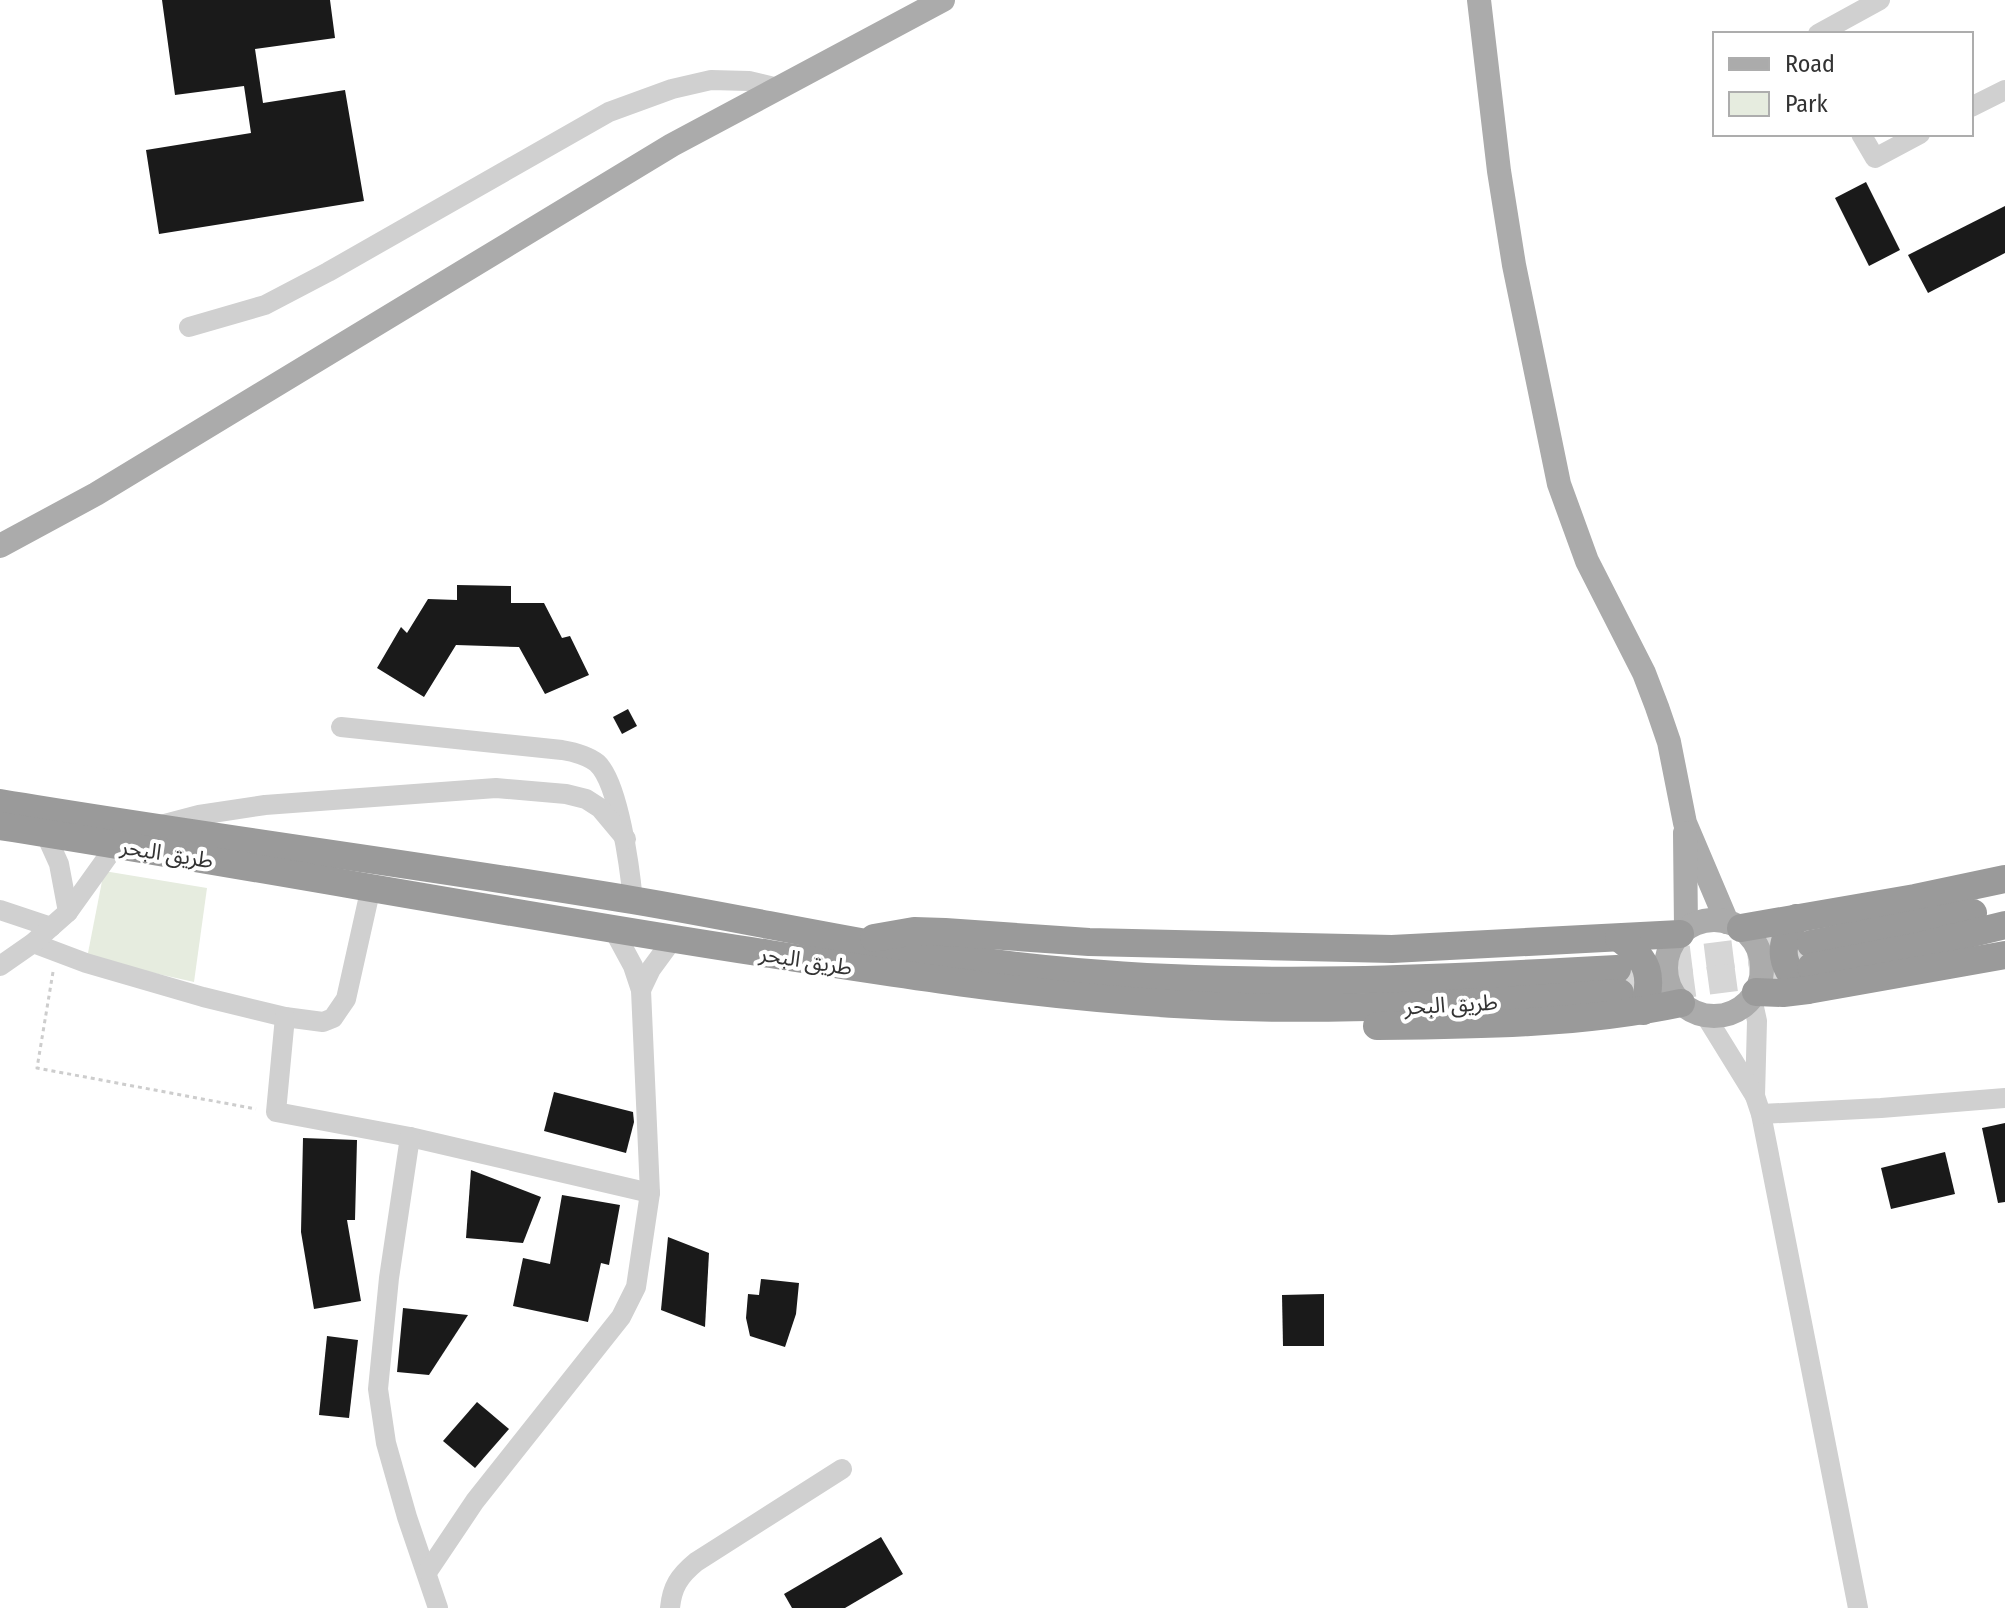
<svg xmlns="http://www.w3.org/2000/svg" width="2005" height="1608" viewBox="0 0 2005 1608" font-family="'Fira Sans Condensed','Noto Sans Arabic',sans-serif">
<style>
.green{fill:#e6ecdf}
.building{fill:#1a1a1a}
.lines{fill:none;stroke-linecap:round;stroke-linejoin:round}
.highway-tunnel{stroke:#d6d6d6;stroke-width:28;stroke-dasharray:28 14;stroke-linecap:butt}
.path{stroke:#cdcdcd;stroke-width:3;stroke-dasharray:4 4;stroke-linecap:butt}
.minor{stroke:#d0d0d0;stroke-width:20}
.major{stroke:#ababab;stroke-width:24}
.highway{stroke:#9a9a9a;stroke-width:28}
.labels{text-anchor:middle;stroke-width:8;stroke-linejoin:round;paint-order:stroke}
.street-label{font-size:22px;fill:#333;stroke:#fff}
</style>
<rect width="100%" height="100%" fill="#fff"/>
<path class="green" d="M104,871l103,17 -13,94 -107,-24z"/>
<g class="building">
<path d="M162,0h168l5,38 -80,11 8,54 82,-13 19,111 -205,33 -13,-84 105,-17 -7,-47 -69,9z"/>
<path d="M1866,182l34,68 -31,16 -34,-68z"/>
<path d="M2005,206v47l-77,40 -20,-38z"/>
<path d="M457,585l54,1v17h33l18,35 8,-2 19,39 -44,19 -26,-47 -63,-2 -32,52 -47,-29 24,-41 6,6 21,-34 29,1z"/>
<path d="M628,709l9,17 -15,8 -9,-17z"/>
<path d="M554,1092l79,20 1,10 -8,31 -82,-22z"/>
<path d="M2005,1123v79l-7,1 -16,-75z"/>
<path d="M303,1138l54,2 -2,80h-8l14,81 -47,8 -13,-77z"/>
<path d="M1945,1152l10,42 -64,15 -10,-41z"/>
<path d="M471,1170l70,27 -18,46 -57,-5z"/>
<path d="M562,1195l58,10 -11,60 -8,-2 -13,59 -75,-16 10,-48 27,6z"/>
<path d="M668,1237l41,16 -4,74 -44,-17z"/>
<path d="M761,1279l38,4 -3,31 -11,33 -35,-11 -4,-18 2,-24 11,1z"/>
<path d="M1324,1294v52h-41l-1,-51z"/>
<path d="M403,1308l65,7 -39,60 -32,-3z"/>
<path d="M327,1336l31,4 -9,78 -30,-3z"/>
<path d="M477,1402l32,27 -34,39 -32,-27z"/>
<path d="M881,1537l22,37 -58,34h-53l-8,-14z"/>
</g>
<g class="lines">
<g class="highway-tunnel">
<path d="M1622,968l184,-23"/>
<path d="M1625,992l185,-25"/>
</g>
<path class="path" d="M53,972l-16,96 219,41"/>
<g class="minor">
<path d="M1818,34l62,-34"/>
<path d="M1971,107l34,-17"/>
<path d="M1861,134l14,24 45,-24"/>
<path d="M189,327l76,-22 63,-33 281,-160 63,-23 39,-9 38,1 29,7"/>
<path d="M341,727l221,23c12,2 25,5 35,13 22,20 33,107 36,138"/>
<path d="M161,825l38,-10 66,-10 231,-17 70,6 20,5 14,9 26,31"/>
<path d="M45,833l14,31 9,48"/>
<path d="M0,910l51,17"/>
<path d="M33,943l53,20 117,34 82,20 38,5 10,-4 13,-19 25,-112"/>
<path d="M0,966l33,-23 35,-31 48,-67"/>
<path d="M641,990l10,-21 22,-30"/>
<path d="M1752,998l5,23 -2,75"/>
<path d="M1705,1015l50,81 6,18 97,494"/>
<path d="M285,1017l-9,95 134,25 240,56"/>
<path d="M1761,1114l120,-6 124,-10"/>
<path d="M410,1137l-21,141 -11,111 8,54 21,74 31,91"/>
<path d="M428,1571l47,-70 146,-184 15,-30 14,-94 -9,-203 -8,-24 -20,-37"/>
<path d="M670,1608c2,-21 9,-32 26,-46l146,-93"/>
</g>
<g class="major">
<path d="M1479,0l20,171 15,94 45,219 28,77 57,112 13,34 12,35 16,81 42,99"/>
<path d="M0,546l96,-52 576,-349 271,-145"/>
<path d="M1685,833l1,96"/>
<circle cx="1714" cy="968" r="48"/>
</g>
<g class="highway">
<path d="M0,803c210,35 422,62 632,97 149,25 293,60 445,72 180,16 360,7 540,-3"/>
<path d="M0,826c257,40 513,89 770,128 140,22 281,44 424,51 142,8 284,-2 426,-12"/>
<path d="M1797,918c-21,27 -17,53 11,72"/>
<path d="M1741,928l174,-30 90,-19"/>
<path d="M874,938l40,-7 31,1 144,10 303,7 288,-15"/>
<path d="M1619,938c30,22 35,38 24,73"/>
<path d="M1811,944l162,-31"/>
<path d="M1811,967l104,-20 90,-22"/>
<path d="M1756,992l27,1 25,-3 197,-35"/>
<path d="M1377,1026c101,-1 205,-2 304,-23"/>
</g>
</g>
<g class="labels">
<g class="street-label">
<text transform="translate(167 853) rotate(9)" y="8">طريق البحر</text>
<text transform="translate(806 960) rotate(9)" y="8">طريق البحر</text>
<text transform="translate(1451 1004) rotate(-3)" y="8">طريق البحر</text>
</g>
</g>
<rect x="1713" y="32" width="260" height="104" fill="#ffffff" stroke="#adadad" stroke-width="2"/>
<rect x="1729" y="58" width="40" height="12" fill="#ababab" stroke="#adadad" stroke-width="2"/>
<text x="1785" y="72" font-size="24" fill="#333333">Road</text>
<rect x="1729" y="92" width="40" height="24" fill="#e6ecdf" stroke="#adadad" stroke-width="2"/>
<text x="1785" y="112" font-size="24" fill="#333333">Park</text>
</svg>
